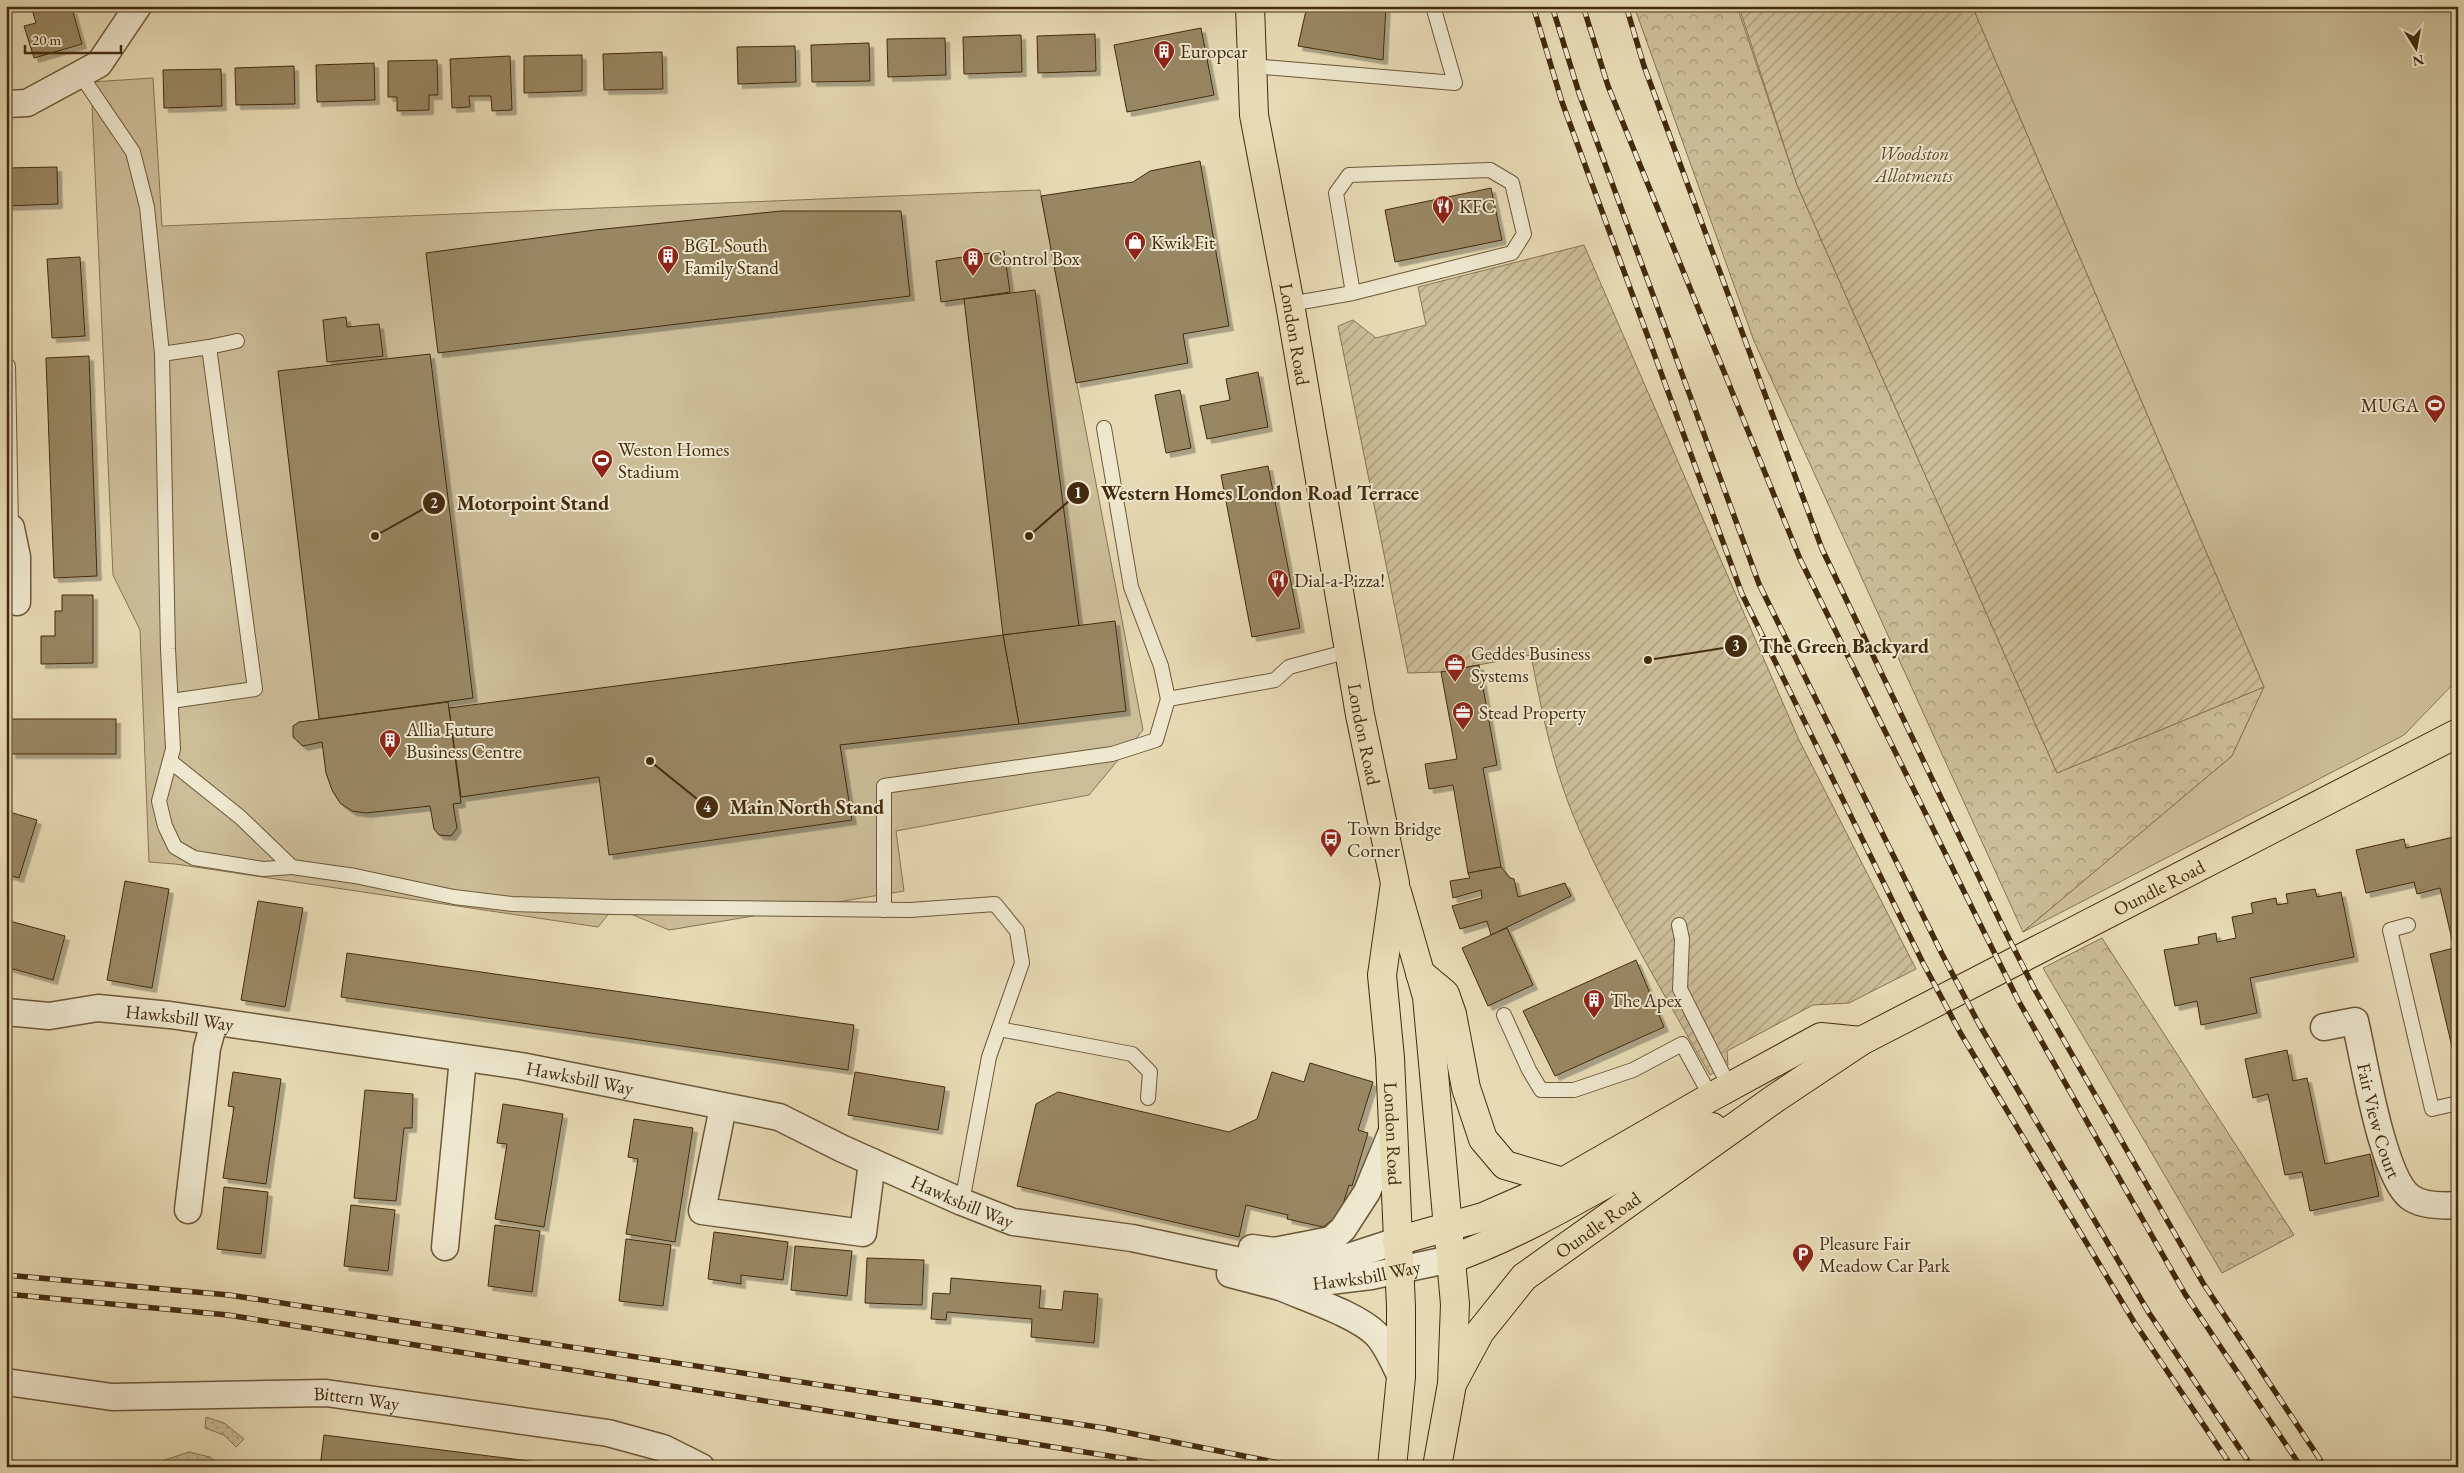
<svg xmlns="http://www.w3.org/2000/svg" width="2464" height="1473" viewBox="0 0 2464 1473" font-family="'EB Garamond',serif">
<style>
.grass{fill:url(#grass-dots);stroke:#877452}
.forest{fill:url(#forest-crowns);stroke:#877452}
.park{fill:#cbbd98;stroke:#877452}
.garden{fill:url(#garden-furrows);stroke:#877452}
.building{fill:#988764;stroke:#432b0d;filter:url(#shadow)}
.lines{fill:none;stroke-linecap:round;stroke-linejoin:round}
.service-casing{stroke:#6c5737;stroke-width:16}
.minor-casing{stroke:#6c5737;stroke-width:29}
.primary-casing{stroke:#432b0d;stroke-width:30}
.service{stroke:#efe8cf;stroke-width:14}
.minor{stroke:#efe8cf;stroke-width:26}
.primary{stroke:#e7dbb5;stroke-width:28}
.rail-casing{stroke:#432b0d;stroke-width:5.5}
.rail{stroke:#efe8cf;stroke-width:4;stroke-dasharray:11;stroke-linecap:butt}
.labels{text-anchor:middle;stroke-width:4;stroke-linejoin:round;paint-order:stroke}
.poi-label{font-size:19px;fill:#432b0d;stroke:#efe8cf;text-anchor:start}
.park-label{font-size:19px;font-style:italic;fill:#5e4829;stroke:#efe8cf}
.street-label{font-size:19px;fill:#432b0d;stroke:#efe8cf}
.leader{fill:none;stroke:#432b0d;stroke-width:2}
.callout-dot{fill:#432b0d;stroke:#efe8cf;stroke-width:2}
.mark-label{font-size:15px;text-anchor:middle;font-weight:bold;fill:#fff}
.callout-label{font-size:20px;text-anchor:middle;font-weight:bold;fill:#432b0d;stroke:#efe8cf;stroke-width:4;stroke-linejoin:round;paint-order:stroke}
</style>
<defs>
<pattern id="grass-dots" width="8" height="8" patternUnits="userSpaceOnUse" patternTransform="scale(1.25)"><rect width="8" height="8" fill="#cbbd98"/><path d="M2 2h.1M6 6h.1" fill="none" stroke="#a69a7a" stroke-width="1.8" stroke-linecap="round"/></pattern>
<pattern id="forest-crowns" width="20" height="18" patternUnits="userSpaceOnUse" patternTransform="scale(1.25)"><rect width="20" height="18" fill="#cbbd98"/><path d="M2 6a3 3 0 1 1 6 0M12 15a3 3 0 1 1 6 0" fill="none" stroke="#a69a7a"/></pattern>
<pattern id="garden-furrows" width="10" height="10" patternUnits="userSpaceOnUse" patternTransform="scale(1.25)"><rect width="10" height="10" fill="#cbbd98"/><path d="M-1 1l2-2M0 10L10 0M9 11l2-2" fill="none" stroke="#a69a7a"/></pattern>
<filter id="shadow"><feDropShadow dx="4.5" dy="4.5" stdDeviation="0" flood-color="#0004"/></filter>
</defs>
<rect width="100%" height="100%" fill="#e7dbb5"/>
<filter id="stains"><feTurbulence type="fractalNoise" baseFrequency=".004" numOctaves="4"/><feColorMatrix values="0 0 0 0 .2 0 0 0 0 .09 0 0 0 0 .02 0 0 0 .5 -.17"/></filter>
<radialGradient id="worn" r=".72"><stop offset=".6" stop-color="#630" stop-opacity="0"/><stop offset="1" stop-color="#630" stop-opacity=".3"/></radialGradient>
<g class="grass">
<path d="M206,1417l18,6 20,16 -8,8 -12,-12 -19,-7z"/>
<path d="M189,1452l21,5 12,10h-68l11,-7z"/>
</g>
<g class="forest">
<path d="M1634,6h103l60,179 260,588 207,-86 -32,69 -209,176 -269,-591z"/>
<path d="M2102,938l192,297 -72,38 -179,-305z"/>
</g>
<g class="park">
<path d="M1972,6h486v673l-54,56 -381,197 209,-176 32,-69z"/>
<path d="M153,78l9,148 878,-36 103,540 -54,65 -193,36 8,60 -235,39 -55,-23 -16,20 -423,-63 -26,-2 -9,-232 -27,-55 -22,-493z"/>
</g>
<g class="garden">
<path d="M1760,6h212l292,681 -207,86 -260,-588 -56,-172z"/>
<path d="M1584,245l215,495 117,229 -67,34 -36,2 -86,46 1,14 -18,10c-46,-81 -95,-162 -132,-248 -24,-55 -36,-113 -47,-172l-90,17 -33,1 -70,-347 15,-6 23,18 50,-13 -8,-38z"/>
</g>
<g class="building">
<path d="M31,6h35l1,4 5,-1 10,35 -48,14 -10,-32 12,-3z"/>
<path d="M1307,6h79l-3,54 -85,-14z"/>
<path d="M1201,28l13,67 -87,17 -13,-67z"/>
<path d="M1095,34l1,37 -58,2 -1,-37z"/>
<path d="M1021,35l1,37 -58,2 -1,-37z"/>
<path d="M945,38l1,37 -58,2 -1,-38z"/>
<path d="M869,43l1,38 -58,1 -1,-37z"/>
<path d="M795,46l1,36 -58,2 -1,-37z"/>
<path d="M662,52l1,37 -59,1 -1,-36z"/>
<path d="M582,55v36l-58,2v-37z"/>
<path d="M510,56l2,54 -20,1 -1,-15h-22l1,11 -18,1 -2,-49z"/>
<path d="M437,60l1,35h-9v15l-32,1v-14h-9v-36z"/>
<path d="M374,63l1,37 -58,2 -1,-37z"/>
<path d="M294,66l1,38 -59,1 -1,-37z"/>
<path d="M221,69l1,37 -58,2 -1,-38z"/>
<path d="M1200,161l29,165 -46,8 5,29 -112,20 -35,-187 92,-14 17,-11z"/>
<path d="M57,167l1,37 -52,2v-38z"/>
<path d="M1491,188l11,52 -107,22 -10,-52z"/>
<path d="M781,211h120l9,85 -472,57 -12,-100 169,-23z"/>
<path d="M1004,251l6,41 -69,10 -5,-41z"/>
<path d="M80,257l5,79 -33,2 -5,-79z"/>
<path d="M1035,290l44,336 -76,9 -39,-336z"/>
<path d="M346,317l1,10 32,-3 4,32 -56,6 -4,-42z"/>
<path d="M430,354l43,344 -154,21 -41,-348z"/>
<path d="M89,356l8,220 -43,2 -8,-220z"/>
<path d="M1258,372l10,55 -61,12 -7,-33 30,-6 -4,-21z"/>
<path d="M1180,390l11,58 -25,5 -11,-58z"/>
<path d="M1268,466l32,162 -48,9 -31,-162z"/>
<path d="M62,595h31v68l-52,1v-28h14v-25h7z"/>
<path d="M1115,621l11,90 -107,13 -16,-89z"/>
<path d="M1003,635l16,89 -179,21 12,75 -243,35 -10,-78 -138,20 -12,-89z"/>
<path d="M1479,665l18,100 -14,3 18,99 -33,6 -15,-88 -24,4 -4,-25 32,-5 -16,-87z"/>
<path d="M448,702l13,101 -8,1 4,24 -6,8 -12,-1 -5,-6 -4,-23 -64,7 -14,-2 -12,-8 -8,-13 -6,-17 -4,-31 -19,4 -10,-9v-11l6,-4z"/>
<rect x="11" y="719" width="105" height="35"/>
<path d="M6,811l31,9 -18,58 -13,-4z"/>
<path d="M2458,836v107l-5,1 -13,-56 -23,6 -3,-12 -48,11 -10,-43 48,-11 2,9z"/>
<path d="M1501,867l9,11 4,1 4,18 47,-14 6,13 -80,39 -4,-14 -27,8 -8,-23 30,-8 -1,-8 -28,8 -3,-17 20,-3 -2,-5z"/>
<path d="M125,881l44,8 -17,99 -45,-8z"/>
<path d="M2315,889l2,8 24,-5 13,65 -104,21 7,35 -56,12 -4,-24 -22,5 -11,-56 35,-6 -1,-7 18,-4 1,9 19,-4 -4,-21 21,-4 -2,-10 25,-5 1,7 11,-2 -2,-9z"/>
<path d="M258,901l45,7 -18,99 -44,-7z"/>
<path d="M6,920l59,16 -12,44 -47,-13z"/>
<path d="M1507,928l26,57 -45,21 -26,-58z"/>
<path d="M2458,947v125l-28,-118z"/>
<path d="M347,953l507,72 -6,45 -507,-73z"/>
<path d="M1636,960l28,67 -109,49 -32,-65z"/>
<path d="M2287,1050l6,31 14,-3 18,86 45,-10 9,42 -69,15 -8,-39 -17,3 -17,-81 -15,4 -8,-39z"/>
<path d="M1310,1063l63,19 -15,48 10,3 -16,53 -3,-1 -9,29 -17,13 -36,-8 1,-4 -42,-10 -7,32 -222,-51 19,-82 22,-12 171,40 28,-13 15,-47 32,10z"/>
<path d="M233,1072l48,7 -15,105 -43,-6 11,-71 -6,-1z"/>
<path d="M855,1072l90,15 -7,43 -90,-15z"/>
<path d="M365,1090l48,4 -1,34h-8l-8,73 -42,-3z"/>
<path d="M503,1104l60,10 -19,113 -49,-8 12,-75 -10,-1z"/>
<path d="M634,1119l59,9 -18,114 -49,-8 12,-75 -10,-2z"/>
<path d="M224,1187l44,5 -7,62 -44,-5z"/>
<path d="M351,1205l44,5 -7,61 -44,-5z"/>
<path d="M495,1225l45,6 -8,61 -44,-6z"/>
<path d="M714,1232l74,10 -5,38 -42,-5v9l-33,-5z"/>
<path d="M626,1239l45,6 -8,61 -44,-5z"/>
<path d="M795,1246l57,5 -5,45 -56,-6z"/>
<path d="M867,1258l57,2 -2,45 -57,-2z"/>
<path d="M951,1278l90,8 -2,22 23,2 2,-19 34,3 -4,49 -63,-6 1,-18 -85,-7 -1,8 -15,-1 2,-26 17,1z"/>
<path d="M324,1435l173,22 81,10h-258z"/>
</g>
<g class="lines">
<g class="service-casing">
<g id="service">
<path d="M1252,66l203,17 -22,-77"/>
<path d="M80,74l53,78 14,55 15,147 6,295 5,100 -14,52 6,25 10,21 19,11 69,11 29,-2"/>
<path d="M1290,304l63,-11 159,-40 12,-19 -12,-51 -22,-13 -141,5 -13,18 17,100"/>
<path d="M209,347l28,-6"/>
<path d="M162,354l47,-7 46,342 -84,12"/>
<path d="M8,366l3,162"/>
<path d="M1104,428l27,159 30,79 7,33"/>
<path d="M170,761l70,56 52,50 63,9 99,21 58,7 102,3 296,3 85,-6 22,27 5,32 -33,94 -27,145"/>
<path d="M884,910v-124l228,-32 44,-14 12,-41 107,-19 14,-13 60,-16"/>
<path d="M1679,925l3,14 -2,50 49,97"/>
<path d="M2408,925l-18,5 42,179 26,-6"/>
<path d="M1504,1015l25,55 12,20h33l59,-20 49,-26 29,53"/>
<path d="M999,1029l133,25 18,18 -2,26"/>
</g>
</g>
<g class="minor-casing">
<g id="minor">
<path d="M6,104l21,-1 72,-39 39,-58"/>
<path d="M6,525l5,3 6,29v45"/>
<path id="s1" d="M6,1012l43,4 49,-8 72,7 351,51 258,51 64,32 119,53 51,20 119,16 108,23 52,7 53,-10 52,-17"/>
<path id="s2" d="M2324,1027l31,-6c9,37 27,155 55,176 12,9 33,9 48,8"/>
<path d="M723,1107l-21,104 161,22 9,-71"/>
<path d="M188,1210l19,-162 7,-26"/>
<path d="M445,1247l18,-189"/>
<path d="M1252,1248l22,3 57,-11 12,-11 24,-37 26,-63"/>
<path id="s3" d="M1230,1274l50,13 91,-11 80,-17"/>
<path d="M1283,1288c25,11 74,27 93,46 11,11 18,29 25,43"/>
<path id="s4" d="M6,1382l106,15 214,-4 282,40 55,15 38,19"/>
</g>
</g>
<g class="primary-casing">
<g id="primary">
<path id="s5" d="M1250,6l4,109 36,189 70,411 35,168 -13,92 8,83 11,249v70l-9,90"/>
<path d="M1397,892l30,105 28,307 -3,80 -15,83"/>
<path d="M1420,973l25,21 7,20 14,74 17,51 22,26 58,17"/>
<path d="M1397,1241l86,-24 80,-35 148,-85 110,-60 40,4"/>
<path d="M1451,1259c93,-33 173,-90 261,-132"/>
<path id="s6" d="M1452,1384l28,-52 44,-55 253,-180 84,-56 597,-308"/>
</g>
</g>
<use href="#service" class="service"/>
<use href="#minor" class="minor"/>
<use href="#primary" class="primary"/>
<g class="rail-casing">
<g id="rail">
<path d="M1533,6l29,96 180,492 181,369 38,71 173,288 98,145"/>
<path d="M1552,6l27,87 180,491 183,370 37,70 170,289 103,154"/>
<path d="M1583,6l25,80 192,473 185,375 33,66 167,294 116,173"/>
<path d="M1626,6l18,60 178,483 180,376 33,65 168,293 122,184"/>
<path d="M6,1275l223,20 875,133 195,39"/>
<path d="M6,1294l222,21 950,152"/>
</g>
</g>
<use href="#rail" class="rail"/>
</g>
<defs>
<g id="building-pin" transform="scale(1.125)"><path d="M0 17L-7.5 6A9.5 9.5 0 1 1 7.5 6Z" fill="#8f2418" stroke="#efe8cf"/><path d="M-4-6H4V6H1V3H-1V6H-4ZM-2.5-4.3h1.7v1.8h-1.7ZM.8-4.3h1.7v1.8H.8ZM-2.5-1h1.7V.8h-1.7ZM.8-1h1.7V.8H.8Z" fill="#fff"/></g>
<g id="restaurant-pin" transform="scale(1.125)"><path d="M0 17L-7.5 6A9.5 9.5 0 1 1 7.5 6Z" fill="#8f2418" stroke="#efe8cf"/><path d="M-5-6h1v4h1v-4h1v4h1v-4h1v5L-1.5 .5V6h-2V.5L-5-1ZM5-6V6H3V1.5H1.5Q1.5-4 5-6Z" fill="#fff"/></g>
<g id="shop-pin" transform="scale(1.125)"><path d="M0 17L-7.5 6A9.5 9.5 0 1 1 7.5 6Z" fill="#8f2418" stroke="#efe8cf"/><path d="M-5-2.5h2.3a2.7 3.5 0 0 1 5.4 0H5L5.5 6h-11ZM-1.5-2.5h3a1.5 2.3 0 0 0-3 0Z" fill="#fff"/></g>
<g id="stadium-pin" transform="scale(1.125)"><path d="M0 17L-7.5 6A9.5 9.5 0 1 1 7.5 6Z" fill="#8f2418" stroke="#efe8cf"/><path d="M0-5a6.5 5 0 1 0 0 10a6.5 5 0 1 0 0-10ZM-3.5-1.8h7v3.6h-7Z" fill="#fff"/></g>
<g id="office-pin" transform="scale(1.125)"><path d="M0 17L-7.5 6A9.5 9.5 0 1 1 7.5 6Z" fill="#8f2418" stroke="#efe8cf"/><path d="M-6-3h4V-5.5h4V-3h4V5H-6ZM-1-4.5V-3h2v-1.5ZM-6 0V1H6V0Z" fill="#fff"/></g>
<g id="bus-pin" transform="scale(1.125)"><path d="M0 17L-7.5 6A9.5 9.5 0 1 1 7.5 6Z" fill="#8f2418" stroke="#efe8cf"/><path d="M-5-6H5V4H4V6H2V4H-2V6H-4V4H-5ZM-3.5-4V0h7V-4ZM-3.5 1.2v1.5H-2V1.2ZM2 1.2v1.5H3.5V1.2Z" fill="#fff"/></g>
<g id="parking-pin" transform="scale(1.125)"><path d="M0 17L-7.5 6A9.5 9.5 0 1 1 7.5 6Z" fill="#8f2418" stroke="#efe8cf"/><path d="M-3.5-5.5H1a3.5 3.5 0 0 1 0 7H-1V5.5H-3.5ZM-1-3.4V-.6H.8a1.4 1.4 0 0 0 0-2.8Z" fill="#fff"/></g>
</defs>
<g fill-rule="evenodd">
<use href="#building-pin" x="1164" y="51"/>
<use href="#restaurant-pin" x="1443" y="206"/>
<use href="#shop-pin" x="1135" y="242"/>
<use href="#building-pin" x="668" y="256"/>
<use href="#building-pin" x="973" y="258"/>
<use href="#stadium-pin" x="2435" y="405"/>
<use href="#stadium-pin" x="602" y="460"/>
<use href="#restaurant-pin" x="1278" y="580"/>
<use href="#office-pin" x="1455" y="664"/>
<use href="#office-pin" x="1463" y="712"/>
<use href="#building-pin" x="390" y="740"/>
<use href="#bus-pin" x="1331" y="839"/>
<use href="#building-pin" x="1594" y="1000"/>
<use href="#parking-pin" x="1803" y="1254"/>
</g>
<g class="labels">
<g class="poi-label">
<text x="1180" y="58">Europcar</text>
<text x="1459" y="213">KFC</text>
<text x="1151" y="249">Kwik Fit</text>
<text x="684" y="252">BGL South<tspan x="684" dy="22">Family Stand</tspan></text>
<text x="989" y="265">Control Box</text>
<text x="2419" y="412" text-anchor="end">MUGA</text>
<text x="618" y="456">Weston Homes<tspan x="618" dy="22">Stadium</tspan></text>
<text x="1294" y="587">Dial-a-Pizza!</text>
<text x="1471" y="660">Geddes Business<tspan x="1471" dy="22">Systems</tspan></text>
<text x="1479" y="719">Stead Property</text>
<text x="406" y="736">Allia Future<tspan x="406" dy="22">Business Centre</tspan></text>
<text x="1347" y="835">Town Bridge<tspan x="1347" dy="22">Corner</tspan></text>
<text x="1610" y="1007">The Apex</text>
<text x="1819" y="1250">Pleasure Fair<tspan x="1819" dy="22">Meadow Car Park</tspan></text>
</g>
<g class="park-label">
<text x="1914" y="160">Woodston<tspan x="1914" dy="22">Allotments</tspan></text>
</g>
<g class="street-label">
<text dy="7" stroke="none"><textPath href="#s5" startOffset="332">London Road</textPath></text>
<text dy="7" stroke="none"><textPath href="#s5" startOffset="738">London Road</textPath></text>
<text dy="7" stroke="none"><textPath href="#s6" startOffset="876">Oundle Road</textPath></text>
<text dy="7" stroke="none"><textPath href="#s1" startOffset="175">Hawksbill Way</textPath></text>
<text dy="7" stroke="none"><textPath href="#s1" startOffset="580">Hawksbill Way</textPath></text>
<text dy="7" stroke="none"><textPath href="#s2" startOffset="134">Fair View Court</textPath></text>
<text dy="7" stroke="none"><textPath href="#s5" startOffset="1142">London Road</textPath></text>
<text dy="7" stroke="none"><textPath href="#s1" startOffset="985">Hawksbill Way</textPath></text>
<text dy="7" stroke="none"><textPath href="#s6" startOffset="220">Oundle Road</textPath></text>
<text dy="7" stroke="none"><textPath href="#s3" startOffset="139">Hawksbill Way</textPath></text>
<text dy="7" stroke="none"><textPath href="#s4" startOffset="352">Bittern Way</textPath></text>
</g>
</g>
<path class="leader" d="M1029 536L1078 493M375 536L434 503M1648 660L1736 646M650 761L707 807"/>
<g class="callout-dot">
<circle cx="1029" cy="536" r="5"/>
<circle cx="375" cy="536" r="5"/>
<circle cx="1648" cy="660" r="5"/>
<circle cx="650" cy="761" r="5"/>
<circle cx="1078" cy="493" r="12"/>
<circle cx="434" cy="503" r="12"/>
<circle cx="1736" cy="646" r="12"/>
<circle cx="707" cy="807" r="12"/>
</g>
<g class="mark-label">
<text x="1078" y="498">1</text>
<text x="434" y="508">2</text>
<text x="1736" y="651">3</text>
<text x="707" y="812">4</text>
</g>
<g class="callout-label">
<text x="1260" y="500">Western Homes London Road Terrace</text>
<text x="533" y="510">Motorpoint Stand</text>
<text x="1844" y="653">The Green Backyard</text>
<text x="807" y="814">Main North Stand</text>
</g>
<rect width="2464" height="1473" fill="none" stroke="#e7dbb5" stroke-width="25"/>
<rect x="8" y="8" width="2449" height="1458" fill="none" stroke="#432b0d" stroke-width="2.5"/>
<rect x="12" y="12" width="2439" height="1448" fill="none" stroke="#432b0d"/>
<g transform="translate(2416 48) rotate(169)" stroke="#efe8cf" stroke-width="4" paint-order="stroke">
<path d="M0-4L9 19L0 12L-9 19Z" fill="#432b0d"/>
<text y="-8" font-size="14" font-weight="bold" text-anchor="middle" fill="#432b0d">N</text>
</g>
<path d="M25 45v8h96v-8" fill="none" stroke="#432b0d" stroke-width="2.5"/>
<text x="32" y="45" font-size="15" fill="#432b0d" stroke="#efe8cf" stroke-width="4" paint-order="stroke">20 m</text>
<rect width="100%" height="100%" filter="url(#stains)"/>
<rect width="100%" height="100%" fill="url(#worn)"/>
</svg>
